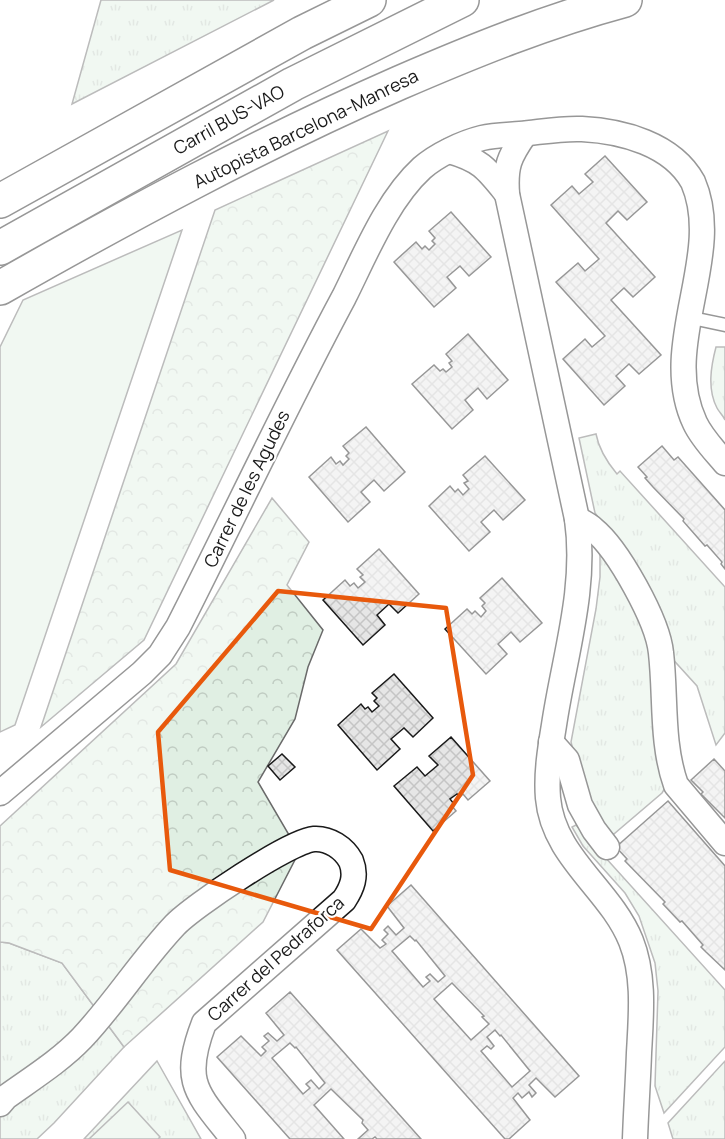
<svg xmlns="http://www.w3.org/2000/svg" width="725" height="1139" viewBox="0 0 725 1139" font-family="Manrope,sans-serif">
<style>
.grass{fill:url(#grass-tufts);stroke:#6a6a6a;stroke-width:1.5}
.forest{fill:url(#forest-crowns);stroke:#6a6a6a;stroke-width:1.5}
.garden{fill:#e0efe3;stroke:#6a6a6a;stroke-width:1.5}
.building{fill:url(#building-cross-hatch);stroke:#1a1a1a;stroke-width:1.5;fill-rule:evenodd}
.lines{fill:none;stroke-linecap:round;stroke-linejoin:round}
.service-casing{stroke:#1a1a1a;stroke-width:15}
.minor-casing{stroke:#1a1a1a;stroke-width:27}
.trunk-casing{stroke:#1a1a1a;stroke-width:36}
.motorway-casing{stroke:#1a1a1a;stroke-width:36}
.service{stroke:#fff;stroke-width:12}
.minor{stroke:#fff;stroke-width:24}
.trunk{stroke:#fff;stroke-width:33}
.motorway{stroke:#fff;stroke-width:33}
.marked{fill:none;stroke:#e8590c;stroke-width:4.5;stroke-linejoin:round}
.labels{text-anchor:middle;stroke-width:4.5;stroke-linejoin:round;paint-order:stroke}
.street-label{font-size:18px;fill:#1a1a1a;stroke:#fff}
</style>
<defs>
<pattern id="grass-tufts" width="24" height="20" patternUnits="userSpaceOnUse" patternTransform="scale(1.5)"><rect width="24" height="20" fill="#e0efe3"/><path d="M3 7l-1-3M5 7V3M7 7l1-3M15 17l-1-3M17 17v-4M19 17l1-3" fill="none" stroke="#c0ccc2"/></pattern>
<pattern id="forest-crowns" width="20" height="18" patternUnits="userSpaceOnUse" patternTransform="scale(1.5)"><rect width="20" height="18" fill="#e0efe3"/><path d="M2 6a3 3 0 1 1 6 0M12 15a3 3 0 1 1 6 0" fill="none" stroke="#c0ccc2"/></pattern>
<pattern id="building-cross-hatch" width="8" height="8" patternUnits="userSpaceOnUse" patternTransform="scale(1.5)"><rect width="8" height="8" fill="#e6e6e6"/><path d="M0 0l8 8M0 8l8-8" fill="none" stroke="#c5c5c5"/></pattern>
</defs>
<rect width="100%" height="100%" fill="#fff"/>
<g class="grass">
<path d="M101,0h173l-202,104z"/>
<path d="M716,347h9v73c-2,-5 -6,-8 -8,-12 -10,-19 -6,-42 -1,-61z"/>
<path d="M596,434c3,16 11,28 21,40l3,-3 105,116v146l-9,12 -19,-59 -29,-32 -43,-101 -30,-40 -16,-75z"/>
<path d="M600,549l20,26 32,76 13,137 -3,5 -54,46 -29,-65 -8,-32 25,-133 4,-32z"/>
<path d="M576,825l149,165v57l-61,66 -9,-27 3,-95 -3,-28 -16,-47 -14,-23 -42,-47 -11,-19z"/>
<path d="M0,942l9,1 53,20 62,84 -70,76 -17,16h-37z"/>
<path d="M157,1061l44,78h-117z"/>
<path d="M725,1061v78h-52l-5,-16z"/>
</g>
<g class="forest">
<path d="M388,131l-244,509 -103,87 174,-517z"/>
<path d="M272,498l37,44 -22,43 36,45 -15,37 -13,52 -37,63 41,70 -36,70 -139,125 -62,-84 -53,-20 -9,-1v-116l176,-162z"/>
</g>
<g class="garden">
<path d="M182,230l-167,495 -15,7v-385l23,-47z"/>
<path d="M128,1102l32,35 -2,2h-69z"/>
</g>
<g class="building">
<path d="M605,156l42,46 -20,18 -9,-9 -12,12 49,54 -22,20 -9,-9 -13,12 50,55 -22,19 -10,-10 -13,12 9,10 -21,19 -41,-46 22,-20 7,8 13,-11 -49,-54 22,-19 7,8 14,-12 -48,-54 21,-19 7,8 14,-12 -8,-8z"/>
<path d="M451,212l40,45 -22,19 -9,-10 -13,11 9,11 -22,19 -40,-45 22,-20 6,7 3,-3 4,4 6,-6 -3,-3 3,-3 -6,-7z"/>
<path d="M468,334l40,46 -21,19 -9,-11 -13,12 8,10 -21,19 -40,-45 22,-19 6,6 3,-2 3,3 6,-5 -3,-4 3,-2 -6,-7z"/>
<path d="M366,427l39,45 -21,19 -10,-11 -13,12 9,10 -22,20 -39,-45 22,-20 5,7 4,-3 3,4 6,-6 -3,-3 3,-3 -6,-7z"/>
<path d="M662,446l12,14 4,-3 47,53v59l-4,-5 1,-2 -15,-17 -2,1 -22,-25 1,-2 -31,-32 -8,-9 2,-1 -9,-10z"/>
<path d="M485,456l40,44 -22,20 -9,-10 -13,12 9,10 -21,19 -40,-45 21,-20 5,6 3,-3 5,6 6,-6 -5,-6 4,-2 -5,-6z"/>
<path d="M379,549l40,45 -21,19 -9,-9 -12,11 8,10 -22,20 -40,-45 22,-20 5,6 4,-3 4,5 7,-6 -5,-5 3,-2 -6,-6z"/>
<path d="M502,578l40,45 -22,19 -9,-10 -13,12 9,10 -21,20 -41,-45 22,-20 5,5 3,-3 6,6 5,-6 -4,-5 3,-3 -5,-5z"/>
<path d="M394,674l39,44 -20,19 -9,-9 -13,11 9,10 -23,21 -39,-45 23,-21 4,5 3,-2 4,5 7,-6 -5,-5 3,-3 -5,-5z"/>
<path d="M451,737l39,44 -22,19 -5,-6 -3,3 -3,-3 -7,5 4,5 -2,2 4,5 -23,20 -39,-45 23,-19 8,9 13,-11 -9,-9z"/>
<path d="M282,754l13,13 -15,13 -12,-14z"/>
<path d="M714,759l11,12v47l-24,-24 2,-2 -12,-12z"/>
<path d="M668,801l57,65v104l-19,-18 -5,-5 2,-2 -21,-24 -2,1 -17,-18 2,-2 -40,-41 2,-2 -11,-12z"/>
<path d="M411,885l168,191 -24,21 -19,-19 -7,7 7,8 -4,4 -3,-5 -7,6 -4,-5 -5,5 17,22 -21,19h-4l-168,-189 24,-21 19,19 6,-4 -4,-4 6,-6 -4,-4 4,-4 8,9 8,-7 -17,-22zM410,936l5,5 1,-1 29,36 -7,6 -8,-8 -4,3 4,4 -7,6 -31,-36zM452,983l32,33 -2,1 7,7 -18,16 -37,-41zM495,1030l5,6 1,-1 29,36 -18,16 -31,-36 6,-5 4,3 3,-3 -7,-9z"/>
<path d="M290,992l131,147h-44l-2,-2 -3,2h-14l10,-9 -6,-7 1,-3 -32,-31 -17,16 30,34h-54l-73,-82 24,-21 20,20 5,-5 -4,-4 7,-6 -5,-5 4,-3 9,8 7,-6 -18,-22zM290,1043l5,5 1,-1 29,36 -6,6 -8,-9 -5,4 4,4 -7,6 -31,-36z"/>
</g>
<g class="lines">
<g class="service-casing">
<path id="service" d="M692,318l33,7"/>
</g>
<g class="minor-casing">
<g id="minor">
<path d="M525,134c-16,23 -20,32 -18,60l70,325c10,70 -13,138 -23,206 -4,24 -8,49 -6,73 5,59 62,91 83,143 14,35 10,75 8,112 -1,29 -3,57 -4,86"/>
<path d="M449,151c32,9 38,18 58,43"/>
<path d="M577,519c6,3 12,6 16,10 25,20 65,92 68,124 5,43 0,90 15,132l49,58"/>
<path d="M551,742l16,18 13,45 14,25 13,17"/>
<path d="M0,793l142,-120 18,-18 18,-28c56,-110 108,-222 166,-330 21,-42 43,-97 78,-129 15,-13 40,-25 60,-30 12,-3 26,-3 38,-4 21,-2 41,-6 62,-5 40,2 90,15 111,53 32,74 -35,163 2,241 7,15 19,27 30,40"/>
<path d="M0,1104l6,-7c25,-18 54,-36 76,-59 33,-35 59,-77 93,-113 18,-19 115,-84 139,-86 15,-1 30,9 37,22 6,15 1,27 -7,39l-140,123c-23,60 -7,70 29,116"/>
</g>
</g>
<g class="trunk-casing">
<path id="trunk" d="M0,248l293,-164 169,-84"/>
</g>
<g class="motorway-casing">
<g id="motorway">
<path d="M0,201l302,-168 67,-33"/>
<path d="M0,288c130,-74 262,-145 399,-205 74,-32 148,-62 226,-83"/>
</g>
</g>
<use href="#service" class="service"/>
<use href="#minor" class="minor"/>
<use href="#trunk" class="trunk"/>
<use href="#motorway" class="motorway"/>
</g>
<path d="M0 0H725V1139H0ZM278,591l168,17 27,167 -102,154 -201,-59 -12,-138z" fill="#fff" fill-opacity=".55" fill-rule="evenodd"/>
<path class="marked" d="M278,591l168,17 27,167 -102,154 -201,-59 -12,-138z"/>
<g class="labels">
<g class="street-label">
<text transform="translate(229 120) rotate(-29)" y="6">Carril BUS-VAO</text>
<text transform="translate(306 129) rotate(-26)" y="6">Autopista Barcelona-Manresa</text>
<text transform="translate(247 489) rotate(-64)" y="6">Carrer de les Agudes</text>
<text transform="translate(276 959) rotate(-42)" y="6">Carrer del Pedraforca</text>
</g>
</g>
</svg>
